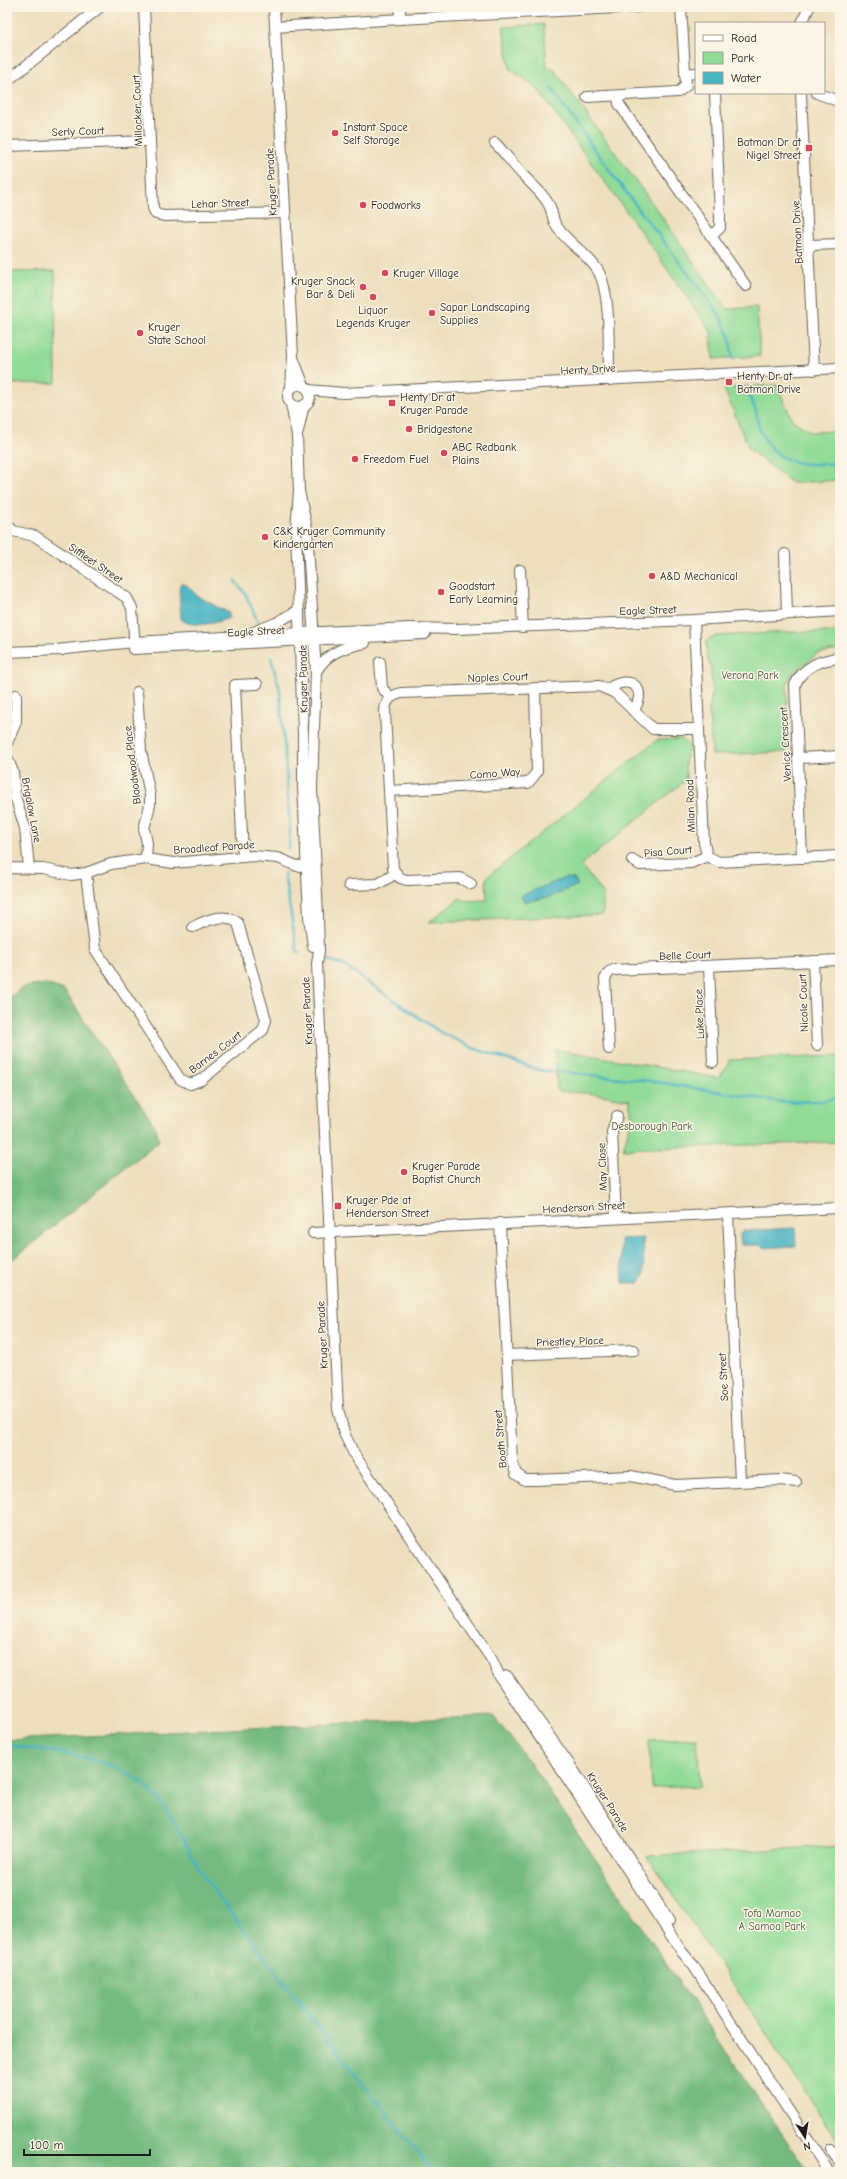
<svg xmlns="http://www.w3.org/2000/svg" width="847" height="2179" viewBox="0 0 847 2179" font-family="'Comic Neue',sans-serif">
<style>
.green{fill:#92db97;stroke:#577c5a}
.forest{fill:#75bb80;stroke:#486c4e}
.water{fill:#47b4c3;stroke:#326870}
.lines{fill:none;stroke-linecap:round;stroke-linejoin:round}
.stream{stroke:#47b4c3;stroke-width:2.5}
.minor-casing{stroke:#656054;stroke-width:12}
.minor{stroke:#fff;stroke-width:10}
.poi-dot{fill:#d1495b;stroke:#fcf5e5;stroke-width:1.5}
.labels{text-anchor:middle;stroke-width:3;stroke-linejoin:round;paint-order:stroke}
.street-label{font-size:11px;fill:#1c1c1c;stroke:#fcf5e5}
.poi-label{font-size:11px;fill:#1c1c1c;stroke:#fcf5e5;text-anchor:start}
.park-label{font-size:11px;fill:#3f5541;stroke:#fcf5e5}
</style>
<rect width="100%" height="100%" fill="#fcf5e5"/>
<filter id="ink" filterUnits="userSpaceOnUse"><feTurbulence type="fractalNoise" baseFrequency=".025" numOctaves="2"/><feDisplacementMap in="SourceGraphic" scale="8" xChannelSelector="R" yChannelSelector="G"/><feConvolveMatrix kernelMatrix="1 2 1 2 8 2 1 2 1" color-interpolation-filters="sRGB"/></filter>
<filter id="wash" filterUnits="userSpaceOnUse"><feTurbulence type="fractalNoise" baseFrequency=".012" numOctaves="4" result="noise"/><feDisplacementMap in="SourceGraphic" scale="16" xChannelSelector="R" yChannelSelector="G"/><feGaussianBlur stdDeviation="0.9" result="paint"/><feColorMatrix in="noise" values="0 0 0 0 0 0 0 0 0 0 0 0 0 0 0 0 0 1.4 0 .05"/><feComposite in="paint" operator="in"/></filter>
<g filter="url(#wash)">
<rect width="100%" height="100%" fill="#eddfbd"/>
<g class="green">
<path d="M544,24l3,44h6l107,146 66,95 31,-2 3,49 -47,3 -2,-27 -67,-96 -108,-149 -26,-18 -7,-42z"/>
<path d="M55,271l1,112 -49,1v-112z"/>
<path d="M777,385l15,35 19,12 29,-1v49l-48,3 -43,-34 -25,-61z"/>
<path d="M789,632h51v18l-22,3 -27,22 -4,11v66l-75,3 -3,-47 3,-14 -1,-26 -4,-10 -1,-16 4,-4 7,-2z"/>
<path d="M682,739l8,8 -5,13 1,20 -105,85 22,28v22l-174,7 31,-24 5,3 22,-1 -1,-22 171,-138z"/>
<path d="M555,1049l163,29 10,-12 1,-6 111,-4v86l-217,7 9,-32 -3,-17 -32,-6 -40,-3z"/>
<path d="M697,1738l3,48 -49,2 -2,-48z"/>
<path d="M840,1846v294h-3l-190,-284z"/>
</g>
<g class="forest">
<path d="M45,984l19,6 92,138 3,13 -152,123v-265l17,-12z"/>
<path d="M493,1716l35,44 280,412h-801v-432z"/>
</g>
<g class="water">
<path d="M181,583l7,3 9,10 32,17v5c-14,5 -36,11 -48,1l-2,-31z"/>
<path d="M565,878l9,1 4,6 -28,12 -25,5 -5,-6z"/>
<path d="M795,1228l1,18 -33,2 -3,-3h-19l-1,-11 3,-3z"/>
<path d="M643,1238l1,37 -5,8h-16l-2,-44z"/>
</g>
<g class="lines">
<g class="stream">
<path d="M551,88l64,90 104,136 10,21 4,24"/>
<path d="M748,388c0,9 4,13 7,20 3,8 2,17 6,24 16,35 46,34 79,31"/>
<path d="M235,581l11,14 12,27"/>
<path d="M271,658l9,32 10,136 -1,23"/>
<path d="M284,873l13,78 3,2"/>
<path d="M325,959l18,6 97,67 33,16 66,22 112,11 131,21 41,-1 17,-5"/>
<path d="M7,1745c39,6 84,9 120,28 44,22 55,75 83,112 72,98 148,192 223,287"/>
</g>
</g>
</g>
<g filter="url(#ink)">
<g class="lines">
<g class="minor-casing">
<g id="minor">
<path d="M144,7l9,201 3,6 8,2 121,-3"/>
<path d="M274,7l19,349 -2,32"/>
<path d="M400,7v12"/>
<path d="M802,23l7,-16"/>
<path d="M275,27l125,-8 239,-12"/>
<path d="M685,74l11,-1"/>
<path d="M7,81l93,-74"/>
<path d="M801,93l13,277"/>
<path d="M817,93l23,9"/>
<path d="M618,96l1,8 127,182"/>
<path d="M587,97l91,-5 8,-6 -5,-79"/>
<path d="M495,143c10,10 18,22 28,32 9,10 19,17 26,30 4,7 3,15 8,22 11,16 29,26 40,42 15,23 11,82 12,111"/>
<path d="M7,146l143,-5"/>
<path d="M711,236l9,-8v-11l-5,-124"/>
<path d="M810,245l30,-1"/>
<path d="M294,360l10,26"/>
<circle cx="299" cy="396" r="11"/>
<path d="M308,390l36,3 496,-25"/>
<path d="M291,404l6,31 2,56 -3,39 7,204v52l6,131 4,29"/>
<path d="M298,431l6,-26"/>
<path d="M299,491l8,38 9,143 -4,116 6,128 1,35 -2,13 21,445 6,24 10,21 138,206 8,17 182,275 11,13 136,207"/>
<path d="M7,524l6,7 22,5 92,62 5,10 3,41"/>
<path d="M785,554l2,60"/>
<path d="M520,570l3,57"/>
<path d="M694,620l10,223 3,13 12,6 121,-6"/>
<path d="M251,633l25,-10 23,-13"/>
<path d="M133,649l292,-15"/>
<path d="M56,650l78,-8 166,-9 110,-5 47,1 237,-9 146,-9"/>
<path d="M7,652l55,-2"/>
<path d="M380,662l2,26 8,9"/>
<path d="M316,672c10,-19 28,-25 49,-29"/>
<path d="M608,689c23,-16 41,0 25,22"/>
<path d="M137,692l4,59 9,44v10l-6,24 3,14 -1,16"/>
<path d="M7,743l9,-21v-27"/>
<path d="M7,757l6,15 2,24 10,32 4,40"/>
<path d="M798,758l42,-2"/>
<path d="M389,791l139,-8 9,-11 -2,-84"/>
<path d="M243,856l-8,-171 22,-1"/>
<path d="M802,858l-7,-173c7,-18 27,-26 45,-27"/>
<path d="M632,860l8,5 51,-2 16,-7"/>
<path d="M7,868l36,1 28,6 15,-2 25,-9 35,-5 27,4 80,-7 25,2 19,8 16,-1"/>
<path d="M86,873l9,76 85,130 10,5 11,-4 62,-50 3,-10 -28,-97c-13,-11 -31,-3 -45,4"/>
<path d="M471,884l-11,-6 -53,2 -7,-2 -7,-9 -8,-156c0,-12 5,-17 16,-20l198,-7 16,7 38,36h46"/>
<path d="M349,885l29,-1 17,-10"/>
<path d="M813,961l4,84"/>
<path d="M709,966l4,96"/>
<path d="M609,1049l-4,-70 4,-7 4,-2 227,-10"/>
<path d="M728,1214l12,268 40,-2 16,2"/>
<path d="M616,1218l-4,-86 5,-16"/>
<path d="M500,1223l12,238 4,13 9,6h10l96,-4 44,9 65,-3"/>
<path d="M313,1233l527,-25"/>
<path d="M507,1355l127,-5"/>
<path d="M507,1676l67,95 95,150"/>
<path d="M830,2149l10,13"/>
</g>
</g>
<use href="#minor" class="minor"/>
</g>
</g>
<g class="poi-dot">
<circle cx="335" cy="133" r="4"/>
<rect x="805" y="144" width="8" height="8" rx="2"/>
<circle cx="363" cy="205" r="4"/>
<circle cx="385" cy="273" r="4"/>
<circle cx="363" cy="287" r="4"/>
<circle cx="373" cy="297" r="4"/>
<circle cx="432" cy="313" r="4"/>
<circle cx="140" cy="333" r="4"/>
<rect x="725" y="378" width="8" height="8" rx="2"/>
<rect x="388" y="399" width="8" height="8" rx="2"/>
<circle cx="409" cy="429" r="4"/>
<circle cx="444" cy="453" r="4"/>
<circle cx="355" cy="459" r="4"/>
<circle cx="265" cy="537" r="4"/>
<circle cx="652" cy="576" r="4"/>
<circle cx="441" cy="592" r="4"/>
<circle cx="404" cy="1172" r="4"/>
<rect x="334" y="1202" width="8" height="8" rx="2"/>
</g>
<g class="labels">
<g class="street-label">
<text transform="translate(137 111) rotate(-92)" y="4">Millocker Court</text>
<text transform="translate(78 131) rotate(-2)" y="4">Serly Court</text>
<text transform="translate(271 182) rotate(-93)" y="4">Kruger Parade</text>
<text transform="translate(220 203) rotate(-2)" y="4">Lehar Street</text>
<text transform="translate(797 232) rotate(-93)" y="4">Batman Drive</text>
<text transform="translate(588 369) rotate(-3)" y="4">Henty Drive</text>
<text transform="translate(96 563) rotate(34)" y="4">Siffleet Street</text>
<text transform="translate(648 610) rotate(-2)" y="4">Eagle Street</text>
<text transform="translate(256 631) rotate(-3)" y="4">Eagle Street</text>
<text transform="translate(498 677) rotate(-2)" y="4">Naples Court</text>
<text transform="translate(303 679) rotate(-91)" y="4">Kruger Parade</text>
<text transform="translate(785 744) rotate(-93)" y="4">Venice Crescent</text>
<text transform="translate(132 765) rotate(-97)" y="4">Bloodwood Place</text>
<text transform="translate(495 773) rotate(-4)" y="4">Como Way</text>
<text transform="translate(690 806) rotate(-92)" y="4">Milan Road</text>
<text transform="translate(32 810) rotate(79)" y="4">Brigalow Lane</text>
<text transform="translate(214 847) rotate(-4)" y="4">Broadleaf Parade</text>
<text transform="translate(668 851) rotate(-5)" y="4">Pisa Court</text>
<text transform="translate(685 955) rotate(-2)" y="4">Belle Court</text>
<text transform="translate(803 1003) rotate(-92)" y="4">Nicole Court</text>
<text transform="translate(307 1011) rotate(-93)" y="4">Kruger Parade</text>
<text transform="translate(699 1014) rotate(-92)" y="4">Luke Place</text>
<text transform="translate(215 1052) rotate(-37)" y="4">Barnes Court</text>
<text transform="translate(602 1167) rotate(-92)" y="4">May Close</text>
<text transform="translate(584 1207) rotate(-3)" y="4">Henderson Street</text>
<text transform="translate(322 1335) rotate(-93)" y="4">Kruger Parade</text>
<text transform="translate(570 1341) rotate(-2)" y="4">Priestley Place</text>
<text transform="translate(723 1377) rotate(-93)" y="4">Soe Street</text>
<text transform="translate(500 1439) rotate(-95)" y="4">Booth Street</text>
<text transform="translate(608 1802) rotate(58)" y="4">Kruger Parade</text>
</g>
<g class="poi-label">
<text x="343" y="131">Instant Space<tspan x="343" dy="13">Self Storage</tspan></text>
<text x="801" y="146" text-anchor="end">Batman Dr at<tspan x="801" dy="13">Nigel Street</tspan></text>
<text x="371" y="209">Foodworks</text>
<text x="393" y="277">Kruger Village</text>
<text x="355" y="285" text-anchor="end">Kruger Snack<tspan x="355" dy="13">Bar &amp; Deli</tspan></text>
<text x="440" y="311">Sapar Landscaping<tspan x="440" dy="13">Supplies</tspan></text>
<text x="373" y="314" text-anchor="middle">Liquor<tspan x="373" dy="13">Legends Kruger</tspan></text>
<text x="148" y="331">Kruger<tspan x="148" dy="13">State School</tspan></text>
<text x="737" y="380">Henty Dr at<tspan x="737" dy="13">Batman Drive</tspan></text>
<text x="400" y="401">Henty Dr at<tspan x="400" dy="13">Kruger Parade</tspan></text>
<text x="417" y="433">Bridgestone</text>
<text x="452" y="451">ABC Redbank<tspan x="452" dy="13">Plains</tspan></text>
<text x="363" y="463">Freedom Fuel</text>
<text x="273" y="535">C&amp;K Kruger Community<tspan x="273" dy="13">Kindergarten</tspan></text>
<text x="660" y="580">A&amp;D Mechanical</text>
<text x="449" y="590">Goodstart<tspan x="449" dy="13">Early Learning</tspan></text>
<text x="412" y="1170">Kruger Parade<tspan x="412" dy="13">Baptist Church</tspan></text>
<text x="346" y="1204">Kruger Pde at<tspan x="346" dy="13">Henderson Street</tspan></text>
</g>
<g class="park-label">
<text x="750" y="679">Verona Park</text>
<text x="652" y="1130">Desborough Park</text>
<text x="772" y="1917">Tofa Mamao<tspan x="772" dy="13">A Samoa Park</tspan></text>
</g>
</g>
<rect width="847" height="2179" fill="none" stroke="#fcf5e5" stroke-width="24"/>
<rect x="695" y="22" width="130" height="72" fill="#fcf5e5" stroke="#a29e95"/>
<rect x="703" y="35" width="20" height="6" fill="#ffffff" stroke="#a29e95"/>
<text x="731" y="42" font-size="12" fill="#1c1c1c">Road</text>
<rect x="703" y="52" width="20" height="12" fill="#92db97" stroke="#a29e95"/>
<text x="731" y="62" font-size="12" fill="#1c1c1c">Park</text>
<rect x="703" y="72" width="20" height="12" fill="#47b4c3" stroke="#a29e95"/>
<text x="731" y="82" font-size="12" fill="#1c1c1c">Water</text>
<g transform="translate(805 2137) rotate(168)" stroke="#fcf5e5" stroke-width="3" paint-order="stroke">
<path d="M0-3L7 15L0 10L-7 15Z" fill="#1c1c1c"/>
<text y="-6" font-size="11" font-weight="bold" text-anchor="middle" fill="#1c1c1c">N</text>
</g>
<path d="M24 2149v6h126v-6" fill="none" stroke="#1c1c1c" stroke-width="2"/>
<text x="30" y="2149" font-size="12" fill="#1c1c1c" stroke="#fcf5e5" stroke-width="3" paint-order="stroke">100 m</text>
</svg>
